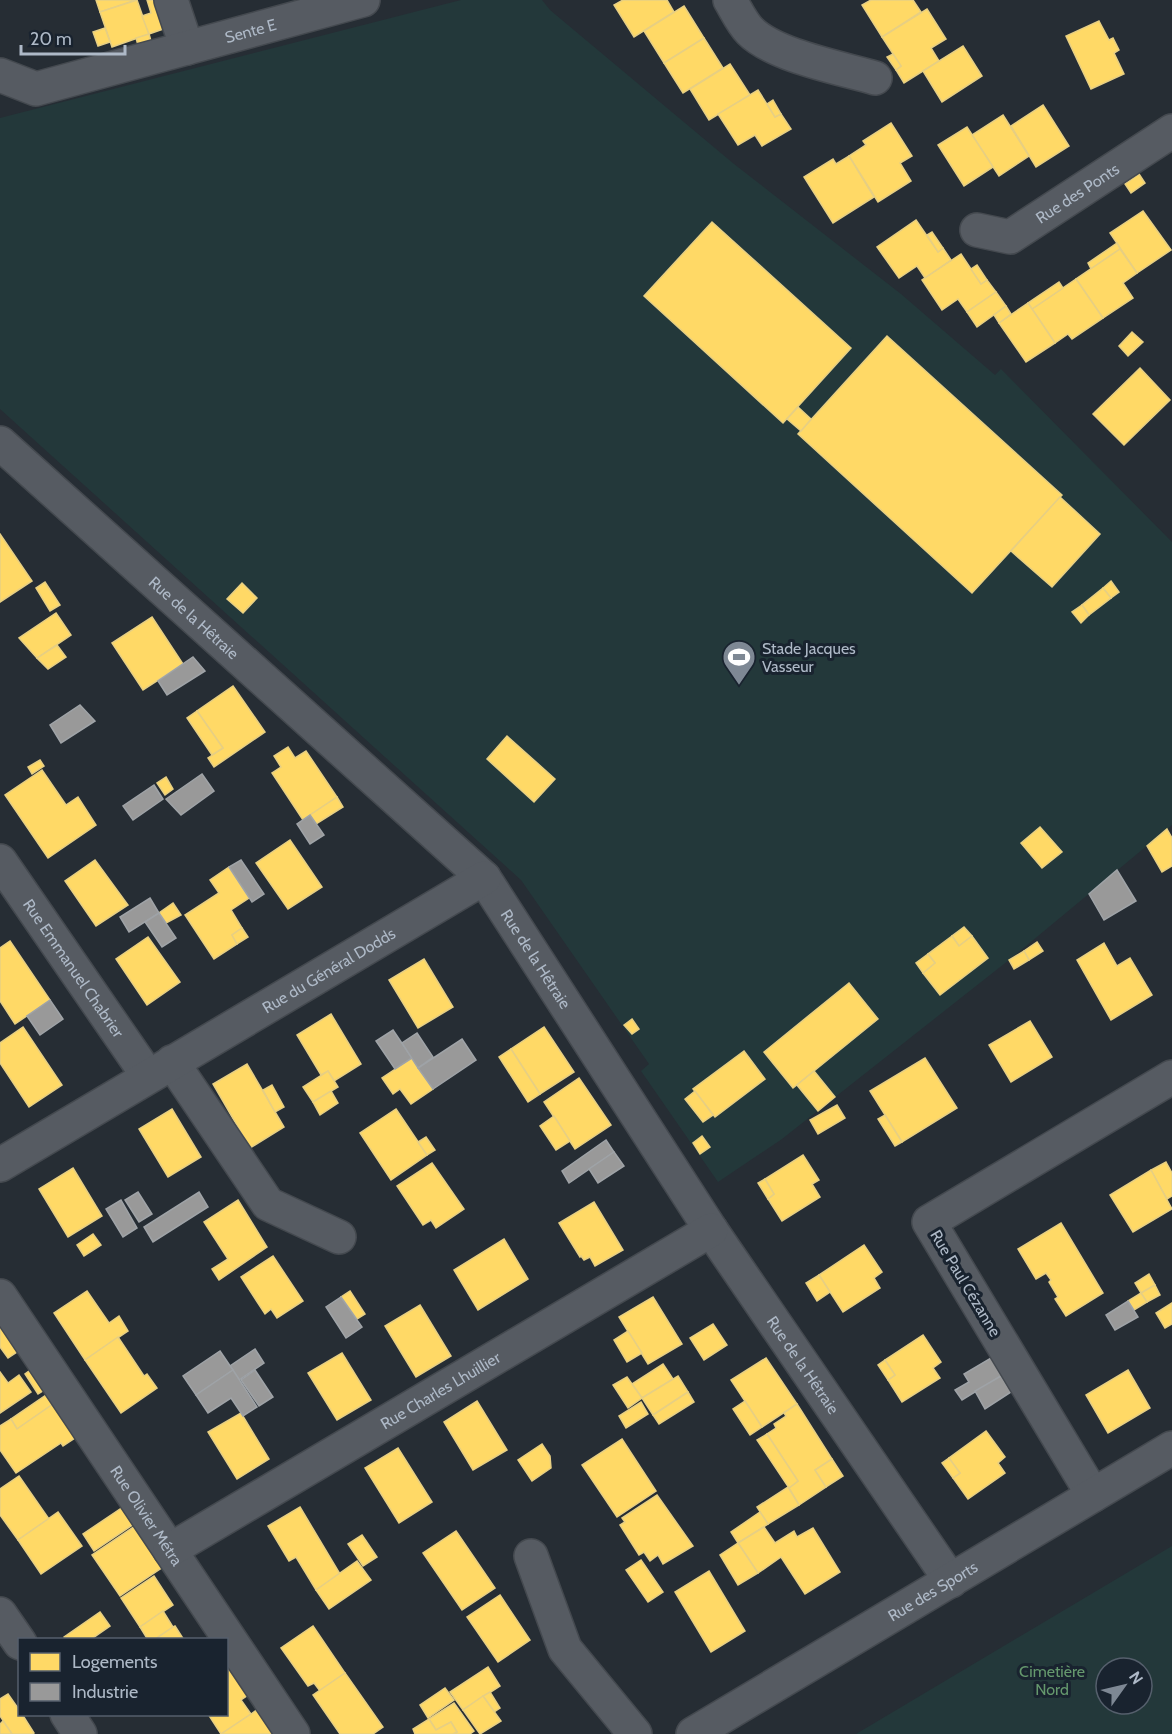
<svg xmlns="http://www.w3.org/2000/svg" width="1172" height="1734" viewBox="0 0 1172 1734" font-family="Cabin,sans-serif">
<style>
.green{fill:#23383a;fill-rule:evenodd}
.homes{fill:#ffd966;stroke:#e7cf83;stroke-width:1.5}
.industry{fill:#999;stroke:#9fa3a7;stroke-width:1.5}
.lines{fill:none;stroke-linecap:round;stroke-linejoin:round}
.minor-casing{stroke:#44494f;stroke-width:36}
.minor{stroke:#565b62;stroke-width:33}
.labels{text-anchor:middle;stroke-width:6;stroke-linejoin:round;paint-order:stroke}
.street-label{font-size:16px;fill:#aeb9c7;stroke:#19232f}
.poi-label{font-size:16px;fill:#aeb9c7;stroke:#19232f;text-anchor:start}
.park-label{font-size:16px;fill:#65986d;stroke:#19232f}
</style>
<rect width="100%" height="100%" fill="#262d34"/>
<g class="green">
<path d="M461,0h81l8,10 184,154 167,130 94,81 6,-6 171,173v283l-163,135 -227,179 -64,43 -77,-111 8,-7 -128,-184 -521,-471v-291z"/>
<path d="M1172,1546v188h-316zM1106,1668h36v36h-36z"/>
</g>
<g class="homes">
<path d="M96,0h40l-36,12z"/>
<path d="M137,0l12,34 -37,13 -12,-35z"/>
<path d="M147,0h13l9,27 -20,7 -7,-18 9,-3z"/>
<path d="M623,0h44l7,12 -40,25 -20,-32z"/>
<path d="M871,0h42l8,12 -39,25 -20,-32z"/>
<path d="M684,6l20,32 -40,25 -20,-32z"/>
<path d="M927,9l19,30 -15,9 8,13 -35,22 -8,-13 5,-4 -19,-29z"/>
<path d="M1099,21l10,19 4,-2 6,12 -5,3 10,21 -33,15 -25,-53z"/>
<path d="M105,28l5,14 -12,4 -5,-14z"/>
<path d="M149,34l2,7 -13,4 -2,-7z"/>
<path d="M704,38l19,30 -40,25 -19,-30z"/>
<path d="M963,46l19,30 -40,26 -19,-31z"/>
<path d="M893,54l8,12 -5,4 -9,-13z"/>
<path d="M730,64l20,31 -41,25 -19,-31z"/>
<path d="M758,90l17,27 6,-3 10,15 -29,17 -7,-11 -17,10 -20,-31z"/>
<path d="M773,100l8,14 -6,3 -8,-13z"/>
<path d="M1043,105l26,41 -33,21 -25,-41z"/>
<path d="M1003,115l26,41 -30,20 -27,-41z"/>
<path d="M891,123l21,33 -12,7 11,18 -33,21 -29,-46 17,-11 -3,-4z"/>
<path d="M967,127l26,40 -29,19 -26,-41z"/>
<path d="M849,156l25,41 -41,26 -29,-46 29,-18 3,5z"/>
<path d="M1139,174l6,9 -14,10 -6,-9z"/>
<path d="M1143,211l28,39 -34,23 -27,-40z"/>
<path d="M916,220l22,32 5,-4 8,12 -26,18 -8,-12 -18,12 -22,-31z"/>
<path d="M712,222l139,126 -68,75 -139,-127z"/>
<path d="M932,232l11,16 -5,4 -11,-17z"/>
<path d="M1117,243l3,6 -29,20 -3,-6z"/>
<path d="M1120,249l17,24 -14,10 10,15 -30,20 -27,-39z"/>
<path d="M961,254l20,30 6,-4 9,12 -29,20 -9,-13 -16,11 -20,-30z"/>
<path d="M977,265l10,15 -6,4 -10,-15z"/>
<path d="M1076,279l27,39 -31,21 -4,-5 -13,9 -23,-34z"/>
<path d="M1059,282l4,6 -31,21 -4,-6z"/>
<path d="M996,292l10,14 -29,21 -10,-15z"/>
<path d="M1028,303l27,40 -29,19 -27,-39z"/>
<path d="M1006,306l5,8 -12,9 -5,-8z"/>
<path d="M1132,332l11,10 -15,14 -9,-10z"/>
<path d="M887,336l175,159 -90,98 -174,-159z"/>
<path d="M1140,368l30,32 -46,45 -31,-31z"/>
<path d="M798,407l13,12 -10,12 -14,-12z"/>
<path d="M1060,497l40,37 -48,53 -41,-36z"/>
<path d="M0,534l32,47 -32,21z"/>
<path d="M1111,581l8,11 -8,6 -8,-10z"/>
<path d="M45,582l15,23 -10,6 -14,-23z"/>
<path d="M242,583l15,15 -14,15 -16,-14z"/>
<path d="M1103,588l8,10 -22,17 -7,-10z"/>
<path d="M1082,605l7,10 -8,8 -9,-11z"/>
<path d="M56,613l15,22 -34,23 -18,-20z"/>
<path d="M152,617l31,47 -40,26 -31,-47z"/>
<path d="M57,645l9,12 -18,12 -11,-11z"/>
<path d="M233,686l32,46 -51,35 -6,-9 15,-10 -26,-37z"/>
<path d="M197,711l26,37 -11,7 -25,-37z"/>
<path d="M507,736l48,43 -21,23 -47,-43z"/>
<path d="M288,747l7,11 11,-7 31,46 -34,23 -31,-47 9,-6 -7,-11z"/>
<path d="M40,760l4,6 -12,8 -4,-7z"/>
<path d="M42,770l24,35 12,-8 18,28 -48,33 -43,-63z"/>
<path d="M166,777l7,12 -8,6 -8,-12z"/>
<path d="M337,797l6,10 -27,17 -6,-9z"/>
<path d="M1040,827l22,25 -20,16 -21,-25z"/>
<path d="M1167,829l5,9v28l-10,6 -15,-26z"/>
<path d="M290,840l32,47 -34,22 -32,-46z"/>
<path d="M95,860l33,45 -32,21 -31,-45z"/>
<path d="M229,867l20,31 -18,12 11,18 -10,7 5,9 -23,15 -29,-44 34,-22 -9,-13z"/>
<path d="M173,903l8,12 -15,8 -7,-10z"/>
<path d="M964,927l8,9 -13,10 -7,-10z"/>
<path d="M242,928l6,9 -11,7 -5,-9z"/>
<path d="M952,936l7,10 13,-10 16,22 -48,37 -17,-22 12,-10 -7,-9z"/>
<path d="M148,937l32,45 -33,23 -31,-46z"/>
<path d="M10,941l40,59 -35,24 -15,-23v-53z"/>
<path d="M1037,942l6,9 -14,9 -5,-9z"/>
<path d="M1104,943l13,23 13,-8 22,37 -41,25 -34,-60z"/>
<path d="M1024,951l5,9 -15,9 -5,-9z"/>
<path d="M928,954l7,9 -12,10 -7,-10z"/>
<path d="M424,959l29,48 -35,21 -29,-48z"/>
<path d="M849,983l29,36 -85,69 -29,-36z"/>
<path d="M331,1014l30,50 -27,17 -6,-10 -7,4 -24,-40z"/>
<path d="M632,1019l7,10 -7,5 -8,-9z"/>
<path d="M1030,1021l22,36 -41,25 -22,-37z"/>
<path d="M23,1027l39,58 -33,22 -29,-44v-20z"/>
<path d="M544,1027l30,45 -34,22 -29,-45z"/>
<path d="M511,1049l29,45 -12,8 -29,-45z"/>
<path d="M744,1051l21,28 -50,38 -22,-28z"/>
<path d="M412,1058l21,31 -22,15 -11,-15 -7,5 -11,-16z"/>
<path d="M925,1058l32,50 -55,34 -32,-51z"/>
<path d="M247,1064l37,63 -34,21 -37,-64z"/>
<path d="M328,1071l10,16 -25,15 -10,-15z"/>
<path d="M814,1071l21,26 -17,14 -21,-26z"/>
<path d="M579,1078l32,47 -36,24 -31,-47z"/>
<path d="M272,1085l12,22 -9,5 -12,-22z"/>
<path d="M331,1091l7,12 -18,12 -7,-13z"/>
<path d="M695,1091l18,24 -10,7 -18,-23z"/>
<path d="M837,1105l8,13 -27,16 -8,-14z"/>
<path d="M172,1109l29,48 -33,20 -29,-48z"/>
<path d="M396,1109l31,46 -36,25 -31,-47z"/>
<path d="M885,1115l17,27 -7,4 -17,-27z"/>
<path d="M554,1116l16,25 -14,9 -16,-24z"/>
<path d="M702,1136l8,11 -10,7 -7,-11z"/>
<path d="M426,1137l9,13 -8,5 -9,-13z"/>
<path d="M803,1155l16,25 -7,4 8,13 -38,24 -14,-22 6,-5 -9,-15z"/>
<path d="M1166,1162l6,11v23l-5,3 -16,-29z"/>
<path d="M432,1163l32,46 -28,19 -5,-8 -8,5 -26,-39z"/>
<path d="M73,1168l29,48 -34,21 -29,-48z"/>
<path d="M1151,1170l21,39 -39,23 -23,-37z"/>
<path d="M765,1179l9,15 -6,5 -10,-16z"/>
<path d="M238,1200l29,47 -48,33 -7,-11 16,-10 -24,-37z"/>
<path d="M594,1202l29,48 -28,16 -5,-9 -6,3 -3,-4 -1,1 -21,-34z"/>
<path d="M1061,1223l42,70 -37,23 -11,-17 3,-2 -9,-15 2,-2 -5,-7 -10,6 -18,-30z"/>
<path d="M93,1234l8,11 -17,11 -7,-11z"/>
<path d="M504,1239l24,40 -50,31 -24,-40z"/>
<path d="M864,1245l18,27 -8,6 6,10 -37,24 -24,-37z"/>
<path d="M273,1256l30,45 -26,17 -6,-9 -6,5 -24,-37z"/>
<path d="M1149,1274l6,11 -14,8 -6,-10z"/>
<path d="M819,1275l11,17 -13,9 -11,-18z"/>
<path d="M1155,1285l5,10 -13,7 -6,-9z"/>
<path d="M87,1291l22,32 10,-7 9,15 -43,29 -31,-47z"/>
<path d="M350,1291l15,23 -8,5 -16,-22z"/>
<path d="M1141,1293l6,9 -13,8 -6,-9z"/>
<path d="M653,1297l29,47 -34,20 -29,-47z"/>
<path d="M1172,1303v21l-7,4 -9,-15z"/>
<path d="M420,1305l31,51 -35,21 -31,-51z"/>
<path d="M0,1321l20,29 -12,8 -8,-11z"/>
<path d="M713,1324l14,21 -23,15 -14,-22z"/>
<path d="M628,1331l14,22 -15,9 -13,-22z"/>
<path d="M923,1335l18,27 -8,6 7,10 -38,24 -14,-22 7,-5 -10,-15z"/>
<path d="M118,1337l26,39 3,-2 10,14 -36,25 -36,-53z"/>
<path d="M342,1353l29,47 -34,20 -29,-47z"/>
<path d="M766,1358l31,46 -35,23 -31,-47z"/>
<path d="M885,1360l10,15 -7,5 -10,-15z"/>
<path d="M663,1364l10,15 -31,19 -10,-14z"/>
<path d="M33,1368l13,21 -8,5 -13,-20z"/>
<path d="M1128,1370l22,38 -42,25 -22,-38z"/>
<path d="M0,1372l8,11 11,-8 12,17 -31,21z"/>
<path d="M678,1376l10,16 -35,23 -11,-17z"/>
<path d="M627,1377l15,21 -14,10 -15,-23z"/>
<path d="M688,1392l6,10 -35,22 -6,-9z"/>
<path d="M49,1393l7,9 -39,27 -6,-10z"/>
<path d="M477,1401l30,49 -34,20 -29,-48z"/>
<path d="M745,1401l17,26 -12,8 -17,-26z"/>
<path d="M56,1402l22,34 -15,10 -2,-3 -45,30 -16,-23v-24l11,-7 6,10z"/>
<path d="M641,1402l7,12 -22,14 -7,-12z"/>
<path d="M797,1404l35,55 -17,11 11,17 -27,18 -10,-17 9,-7 -31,-47 9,-6 -2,-4 12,-8 -2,-3z"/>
<path d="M241,1413l28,46 -32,20 -29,-47z"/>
<path d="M986,1431l19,26 -7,6 7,10 -37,26 -15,-21 7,-5 -11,-15z"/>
<path d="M767,1434l31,47 -9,7 -32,-48z"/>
<path d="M622,1439l34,52 -39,26 -35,-52z"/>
<path d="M542,1444l8,12 1,12 -19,13 -14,-21z"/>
<path d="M398,1448l34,54 -33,21 -34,-55z"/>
<path d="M949,1458l11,15 -7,5 -11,-15z"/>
<path d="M832,1459l11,17 -17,11 -11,-17z"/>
<path d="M19,1476l30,43 -31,21 -18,-25v-26z"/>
<path d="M788,1487l11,18 -31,19 -11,-17z"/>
<path d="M657,1495l36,51 -30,18 -5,-9 -8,6 -6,-9 -5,3 -19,-30 5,-3 -3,-4z"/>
<path d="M126,1505l11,17 -43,29 -11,-17z"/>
<path d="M300,1507l40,67 -24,16 -20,-33 -7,4 -21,-35z"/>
<path d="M58,1512l24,34 -41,28 -23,-34z"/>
<path d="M760,1512l8,12 -30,19 -7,-11z"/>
<path d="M138,1524l28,41 -46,31 -28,-41z"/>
<path d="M764,1527l11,16 19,-12 3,6 16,-9 27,44 -35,22 -24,-37 -23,16 -20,-30z"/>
<path d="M456,1531l39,57 -33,22 -39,-57z"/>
<path d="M362,1535l15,22 -14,9 -15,-22z"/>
<path d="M738,1543l20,30 -20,12 -18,-30z"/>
<path d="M641,1560l22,32 -15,10 -22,-32z"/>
<path d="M357,1561l14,19 -42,29 -13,-19z"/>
<path d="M709,1571l36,60 -34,21 -36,-60z"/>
<path d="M154,1576l19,29 -33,22 -19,-29z"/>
<path d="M500,1595l30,45 -32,22 -31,-45z"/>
<path d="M163,1611l10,16 -19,13h-6l-8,-13z"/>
<path d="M100,1612l10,14 -20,14h-25l-1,-3z"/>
<path d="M175,1626l9,14h-30l19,-13z"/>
<path d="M313,1626l32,47 -25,18 -6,-8 -6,3 -27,-38z"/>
<path d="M226,1656l25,37 -10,7 10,14 -30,20 -13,-20h18z"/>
<path d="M488,1667l12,19 -37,24 -13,-18z"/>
<path d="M345,1673l38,54 -10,7h-33l-27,-39z"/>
<path d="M445,1688l9,12 -26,18 -8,-13z"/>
<path d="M490,1692l10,16 -6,4 -11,-16z"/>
<path d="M8,1694l12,17v3h2l12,19 -2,1h-20l-12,-18v-17z"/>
<path d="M483,1696l18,25 -21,13 -17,-24z"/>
<path d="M454,1703l20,28 -4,3h-17l4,-2 -6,-10 -15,8 -7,-11z"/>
<path d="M261,1707l18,27h-58l30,-20z"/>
<path d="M429,1719l7,11 15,-8 6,10 -4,2h-38l-2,-5z"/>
<path d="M3,1721l9,13h-12v-10z"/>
</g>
<g class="industry">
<path d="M193,657l12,14 -38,24 -9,-14z"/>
<path d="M80,705l15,16 -34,22 -11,-18z"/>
<path d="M202,774l12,17 -33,24 -15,-16z"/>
<path d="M154,785l9,14 -30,21 -10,-14z"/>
<path d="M310,815l14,20 -14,9 -13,-20z"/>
<path d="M241,860l23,34 -12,8 -23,-35z"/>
<path d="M1117,870l19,31 -32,19 -15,-26z"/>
<path d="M150,898l9,15 -30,19 -9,-15z"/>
<path d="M159,913l17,25 -14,9 -17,-25z"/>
<path d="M50,1000l13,19 -23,16 -13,-19z"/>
<path d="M393,1030l19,28 -17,11 -19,-28z"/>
<path d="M417,1033l16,24 -15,11 -16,-25z"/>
<path d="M462,1039l14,21 -43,29 -15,-21z"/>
<path d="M606,1140l8,12 -45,31 -7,-12z"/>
<path d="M614,1152l10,14 -26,17 -9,-14z"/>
<path d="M138,1192l14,22 -13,8 -14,-22z"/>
<path d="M199,1192l9,15 -55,35 -9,-15z"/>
<path d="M121,1200l16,28 -14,9 -17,-28z"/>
<path d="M341,1297l21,30 -16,11 -20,-31z"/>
<path d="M1128,1301l10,16 -23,13 -9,-15z"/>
<path d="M255,1349l9,14 -25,17 -9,-14z"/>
<path d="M220,1351l13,19 -37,25 -13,-19z"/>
<path d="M991,1358l10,18 -39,24 -7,-10 14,-8 -5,-8z"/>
<path d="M233,1370l24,37 -14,9 -12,-18 -23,15 -12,-18z"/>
<path d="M255,1370l18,27 -14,9 -18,-26z"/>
<path d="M1001,1376l10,16 -26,17 -10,-18z"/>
</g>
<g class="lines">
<g class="minor-casing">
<g id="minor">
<path d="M171,0l16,48"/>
<path d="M730,0c6,10 12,23 20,31 25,25 91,37 125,47"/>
<path id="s1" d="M0,75l36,14 327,-89"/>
<path id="s2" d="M977,230l33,7 162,-106"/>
<path id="s3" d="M0,443l484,435 227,352 240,351"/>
<path id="s4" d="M0,861l148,215"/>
<path d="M172,1062l96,142 71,33"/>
<path id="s5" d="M0,1165l484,-287"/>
<path id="s6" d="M0,1296l293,438"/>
<path d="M1093,1495l-164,-273 243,-145"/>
<path id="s7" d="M170,1550l541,-320"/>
<path d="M531,1556l34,93 70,85"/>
<path d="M0,1614l20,29"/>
<path d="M67,1714l13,20"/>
<path id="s8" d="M693,1734l479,-286"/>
</g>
</g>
<use href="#minor" class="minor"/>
</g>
<defs>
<g id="stadium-pin" transform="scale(1.725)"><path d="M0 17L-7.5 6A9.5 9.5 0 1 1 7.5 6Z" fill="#7e8894" stroke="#19232f"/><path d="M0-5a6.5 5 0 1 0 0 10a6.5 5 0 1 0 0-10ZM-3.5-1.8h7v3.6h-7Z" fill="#fff"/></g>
</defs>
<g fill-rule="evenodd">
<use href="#stadium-pin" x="739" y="657"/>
</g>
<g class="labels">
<g class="street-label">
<text dy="6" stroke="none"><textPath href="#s1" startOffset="261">Sente E</textPath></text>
<text dy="6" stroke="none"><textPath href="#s2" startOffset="114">Rue des Ponts</textPath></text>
<text dy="6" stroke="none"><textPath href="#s3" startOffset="261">Rue de la Hêtraie</textPath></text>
<text dy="6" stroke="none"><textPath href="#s3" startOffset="747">Rue de la Hêtraie</textPath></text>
<text dy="6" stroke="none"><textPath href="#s4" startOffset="130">Rue Emmanuel Chabrier</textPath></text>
<text dy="6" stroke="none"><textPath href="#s5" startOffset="382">Rue du Général Dodds</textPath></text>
<text transform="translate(966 1283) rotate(59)" y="6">Rue Paul Cézanne</text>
<text dy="6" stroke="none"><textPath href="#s3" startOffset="1233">Rue de la Hêtraie</textPath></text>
<text dy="6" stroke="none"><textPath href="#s7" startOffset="314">Rue Charles Lhuillier</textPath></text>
<text dy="6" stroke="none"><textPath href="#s6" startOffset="264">Rue Olivier Métra</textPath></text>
<text dy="6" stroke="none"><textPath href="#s8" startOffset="279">Rue des Sports</textPath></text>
</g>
<g class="poi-label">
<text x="762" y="654">Stade Jacques<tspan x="762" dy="18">Vasseur</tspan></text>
</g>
<g class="park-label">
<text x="1052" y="1677">Cimetière<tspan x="1052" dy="18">Nord</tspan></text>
</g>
</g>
<rect x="18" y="1638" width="210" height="78" fill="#19232f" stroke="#555f6c" stroke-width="1.5"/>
<rect x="30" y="1653" width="30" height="18" fill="#ffd966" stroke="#555f6c" stroke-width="1.5"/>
<text x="72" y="1668" font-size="18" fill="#aeb9c7">Logements</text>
<rect x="30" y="1683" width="30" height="18" fill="#999999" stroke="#555f6c" stroke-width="1.5"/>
<text x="72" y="1698" font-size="18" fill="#aeb9c7">Industrie</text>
<g transform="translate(1124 1686) rotate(56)"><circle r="28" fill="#19232f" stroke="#555f6c" stroke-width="1.5"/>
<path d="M0-4.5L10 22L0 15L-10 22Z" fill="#7e8894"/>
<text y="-9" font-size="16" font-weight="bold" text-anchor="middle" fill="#aeb9c7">N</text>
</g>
<path d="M21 45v9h104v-9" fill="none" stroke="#aeb9c7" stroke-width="3"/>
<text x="30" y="45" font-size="18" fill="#aeb9c7" stroke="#19232f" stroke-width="4.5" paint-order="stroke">20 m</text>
</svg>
